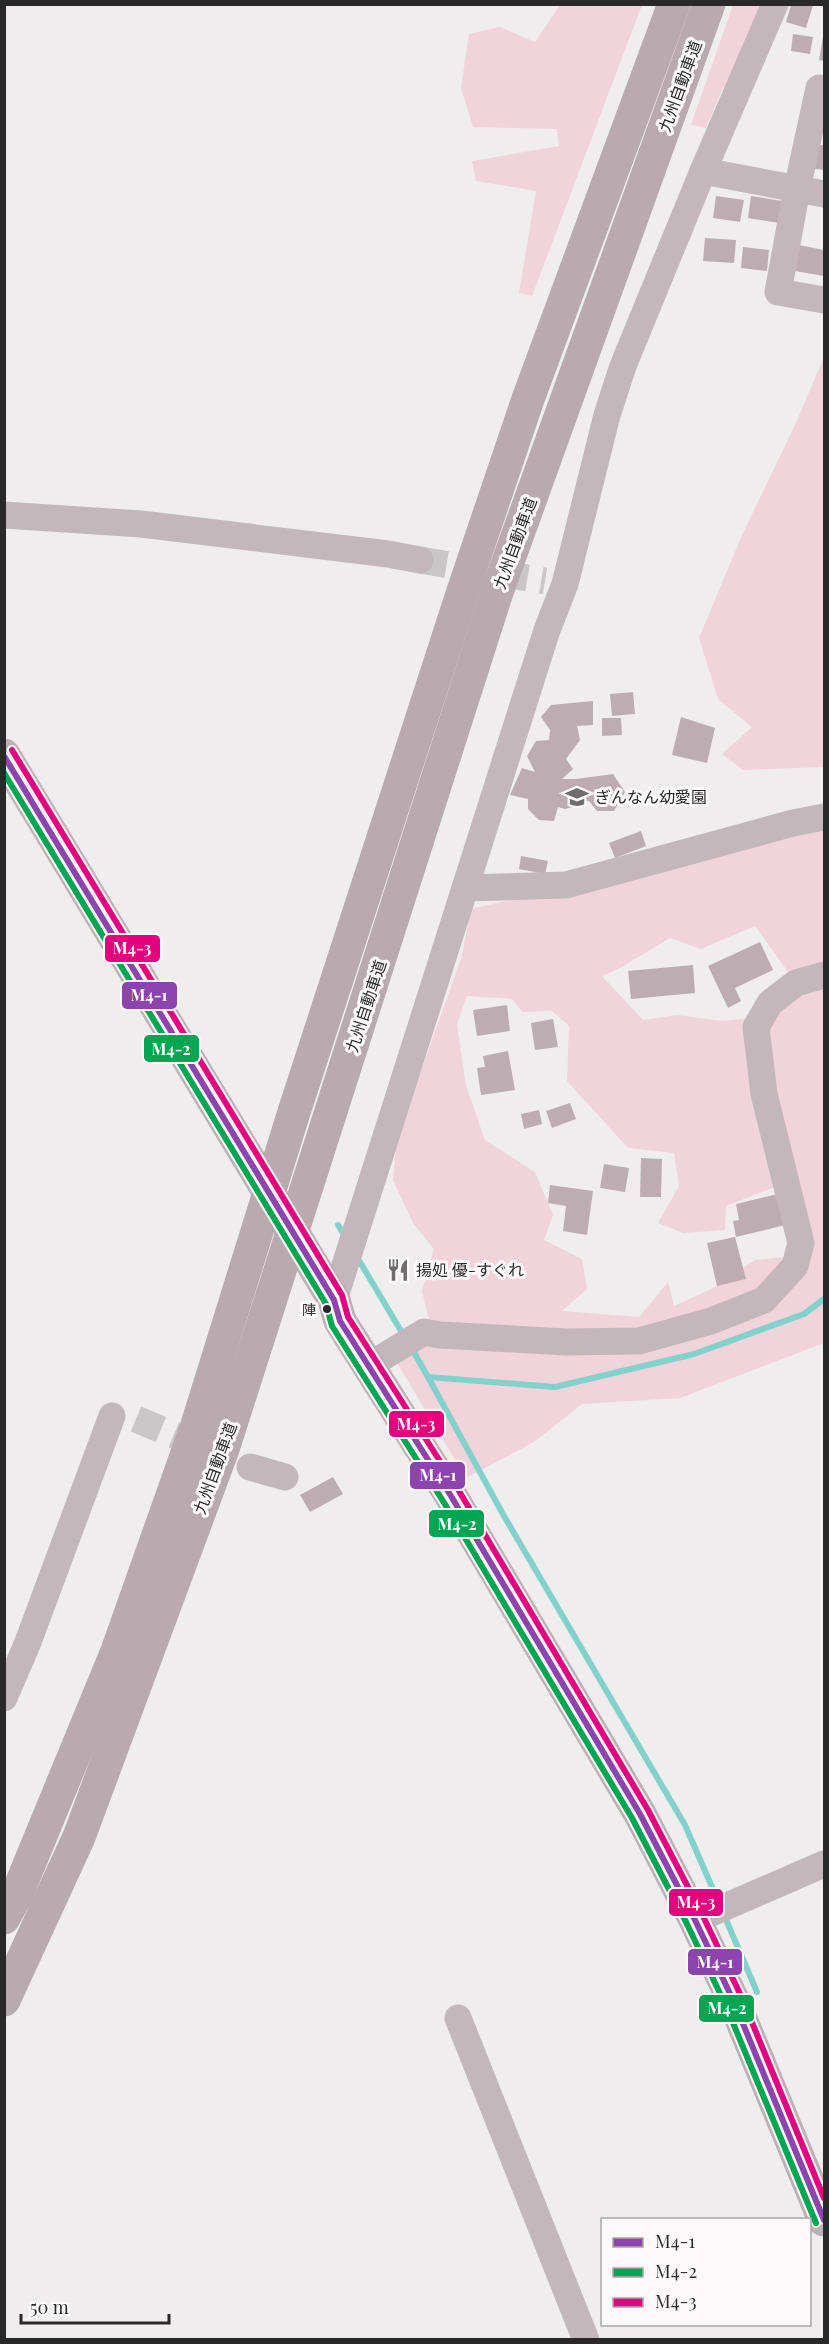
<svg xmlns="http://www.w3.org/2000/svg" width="829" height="2344" viewBox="0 0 829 2344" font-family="'Playfair Display','Noto Sans JP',serif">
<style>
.green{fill:#f1d3dc;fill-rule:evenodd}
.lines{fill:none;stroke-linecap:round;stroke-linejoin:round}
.stream{stroke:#82d2cb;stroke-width:6}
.building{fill:#bdadb3}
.minor-tunnel{stroke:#c8c6c7;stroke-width:27;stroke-dasharray:27 14;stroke-linecap:butt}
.minor{stroke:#c4b7bb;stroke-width:27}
.major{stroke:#bdb0b3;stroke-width:33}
.highway{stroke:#b8aaae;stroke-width:33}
.bus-1-casing{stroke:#fdf9fa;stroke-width:10}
.bus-2-casing{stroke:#fdf9fa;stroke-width:10}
.bus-3-casing{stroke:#fdf9fa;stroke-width:10}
.bus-1{stroke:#8e44ad;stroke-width:6}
.bus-2{stroke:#00a651;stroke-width:6}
.bus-3{stroke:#e5007d;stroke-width:6}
.bus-dot{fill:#2a2929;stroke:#fdf9fa;stroke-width:2}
.labels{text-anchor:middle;stroke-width:6;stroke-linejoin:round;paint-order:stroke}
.bus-label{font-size:14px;fill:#2a2929;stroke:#fdf9fa;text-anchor:end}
.street-label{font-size:16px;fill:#2a2929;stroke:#fdf9fa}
.poi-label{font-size:16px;fill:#2a2929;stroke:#fdf9fa;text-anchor:start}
.line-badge{stroke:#fdf9fa;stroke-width:2}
.badge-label{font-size:16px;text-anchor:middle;font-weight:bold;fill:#fff}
</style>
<rect width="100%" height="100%" fill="#efedee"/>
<g class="green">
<path d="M560,5h82l-110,291 -13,-3 17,-102 -60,-10 -4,-20 87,-15 -2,-17 -84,-2 -12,-39 8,-54 31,-7 35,15z"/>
<path d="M733,5h31l-35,81 -6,1 -17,41 -15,-3z"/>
<path d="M824,357v410l-81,3 -21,-16 30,-27 -34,-28 -19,-61 43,-103 53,-110z"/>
<path d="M824,827v516l-144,55 -98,6 -48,38 -68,36 -70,-117 35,-33 -9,-37 12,-42 -21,-26 -20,-43 4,-42 64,-179 10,-50zM755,926l41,57 -44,35 -30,3 -45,-6 -34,5 -41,-44 18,-8 50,-30 31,11zM467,996l45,3 10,13 30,-1 17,15 -2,55 61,67 46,5 5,33 -21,37 25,10 42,-3 1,-24 49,-19 13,49 -3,21 -30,3 -44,29 -37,17 -6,-24 -29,35 -77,-6 25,-22 -5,-30 -38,-19 9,-25 -18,-43 -50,-32 -19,-54 -9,-62z"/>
</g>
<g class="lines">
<g class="stream">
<path d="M338,1225l8,13"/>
<path d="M357,1257l47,79"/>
<path d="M411,1347l17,30 127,10 139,-33 110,-40 20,-15"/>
<path d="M428,1377l76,139 181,309 34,78"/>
<path d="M724,1915l33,77"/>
</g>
</g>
<g class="building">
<path d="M791,5h22l-7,23 -20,-6z"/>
<path d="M793,34l20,3 -3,17 -19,-3z"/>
<path d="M823,37h1v24l-5,-1z"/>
<path d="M817,145h7v25l-9,-1z"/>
<path d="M716,196l28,4 -4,22 -27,-4z"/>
<path d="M751,196l31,5 -3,22 -31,-5z"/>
<path d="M705,238l31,2 -2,23 -31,-2z"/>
<path d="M799,245l25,5v26l-29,-5z"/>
<path d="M743,247l26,3 -2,21 -26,-3z"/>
<path d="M633,692l2,22 -23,2 -2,-22z"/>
<path d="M593,701v24l-16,1 3,14 -14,19 7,10 -11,10h14l37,-5 12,18 -11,19h-17l-8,-10 -10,-1 -3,6 -11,3 -7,-2 -4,14 -15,-1 -11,-11v-10l-18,-4 12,-27 13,4 -8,-16 9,-15 13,-1 1,-10 -9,-13 10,-12z"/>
<path d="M681,717l34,11 -8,35 -35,-8z"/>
<path d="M602,718h19l1,17 -20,1z"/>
<path d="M641,831l5,15 -31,12 -6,-15z"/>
<path d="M521,856l27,5 -3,13 -26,-5z"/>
<path d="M760,942l13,28 -38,18 6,13 -13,7 -20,-42z"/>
<path d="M693,965l2,28 -64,6 -3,-28z"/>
<path d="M507,1005l3,26 -33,5 -4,-26z"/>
<path d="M553,1019l5,28 -23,3 -4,-27z"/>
<path d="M508,1051l7,39 -34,5 -4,-27 8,-1 -2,-11z"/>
<path d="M570,1103l6,16 -24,9 -6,-17z"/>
<path d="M539,1110l3,14 -18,5 -3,-15z"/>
<path d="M641,1158l21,1 -1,38h-21z"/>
<path d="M604,1164l25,4 -4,24 -25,-4z"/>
<path d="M550,1185l43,6 -6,44 -24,-4 3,-25 -18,-3z"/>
<path d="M778,1194l7,31 -49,12 -3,-16 6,-1 -3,-16z"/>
<path d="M735,1237l11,42 -29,7 -10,-43z"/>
<path d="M333,1477l10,17 -33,18 -10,-17z"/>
</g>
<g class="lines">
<g class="minor-tunnel">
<path d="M420,560l125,21"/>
<path d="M136,1419l74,31"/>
</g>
<g class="minor">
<path d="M824,89l-5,-1 -22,101 -19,103 46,8"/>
<path d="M703,171l121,23"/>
<path d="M4,515l137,9 247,30 32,6"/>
<path d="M465,888l101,-3 227,-62 31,-6"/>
<path d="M334,1300l213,-670 18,-46 42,-169 16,-49 80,-195 72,-167"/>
<path d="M370,1365l54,-33 16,3 126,7 73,-1 72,-20 53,-21 31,-34 6,-23 -37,-149 -8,-67 14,-24 26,-20 28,-8"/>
<path d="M250,1467l35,10"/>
<path d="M4,1698l24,-56 84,-226"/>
<path d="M695,1920l129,-56"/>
<path d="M458,2018l128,322"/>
</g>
<path class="major" d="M4,755l330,545 6,21 111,175 189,318 55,106 39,82 90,218"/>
<g class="highway">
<path d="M4,1918l13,-24 100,-243 80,-226 97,-313 169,-521 65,-192 146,-395"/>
<path d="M4,2000l75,-163 144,-388 273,-854 213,-591"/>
</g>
<g class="bus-1-casing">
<path id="bus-1" d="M4,756l330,544 6,21 111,175 189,318 55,106 39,82 90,218"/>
</g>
<g class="bus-2-casing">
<path id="bus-2" d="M4,773l322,531 6,22 111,175 189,317 55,106 39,82 90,217"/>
</g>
<g class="bus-3-casing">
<path id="bus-3" d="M12,750l330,545 6,22 111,174 189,319 55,106 39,82 82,200"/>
</g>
<use href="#bus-1" class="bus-1"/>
<use href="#bus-2" class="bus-2"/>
<use href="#bus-3" class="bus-3"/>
</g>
<defs>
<g id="school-bare" transform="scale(1.8)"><path d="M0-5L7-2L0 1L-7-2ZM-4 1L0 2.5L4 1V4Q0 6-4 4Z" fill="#6f6e6e" stroke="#fdf9fa" stroke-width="2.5" paint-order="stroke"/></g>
<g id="restaurant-bare" transform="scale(1.8)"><path d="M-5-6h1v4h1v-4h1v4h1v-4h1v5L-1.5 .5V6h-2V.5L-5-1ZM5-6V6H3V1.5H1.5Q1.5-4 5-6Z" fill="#6f6e6e" stroke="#fdf9fa" stroke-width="2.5" paint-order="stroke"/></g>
</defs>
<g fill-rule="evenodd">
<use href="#school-bare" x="577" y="797"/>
<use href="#restaurant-bare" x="398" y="1270"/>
</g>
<circle class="bus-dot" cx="327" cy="1309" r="5"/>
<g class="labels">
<g class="bus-label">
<text x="316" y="1315">陣</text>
</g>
<g class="street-label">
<text transform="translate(680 86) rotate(-70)" y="6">九州自動車道</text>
<text transform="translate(515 543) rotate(-70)" y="6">九州自動車道</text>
<text transform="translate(366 1006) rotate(-72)" y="6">九州自動車道</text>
<text transform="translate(215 1468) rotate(-70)" y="6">九州自動車道</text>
</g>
<g class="poi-label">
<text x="595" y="803">ぎんなん幼愛園</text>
<text x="416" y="1276">揚処 優-すぐれ</text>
</g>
</g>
<g class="line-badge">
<rect x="104" y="934" width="57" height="29" rx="6" fill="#e5007d"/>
<rect x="121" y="981" width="57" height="29" rx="6" fill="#8e44ad"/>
<rect x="143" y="1034" width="57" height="29" rx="6" fill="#00a651"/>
<rect x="388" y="1410" width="57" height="28" rx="6" fill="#e5007d"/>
<rect x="409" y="1461" width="57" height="29" rx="6" fill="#8e44ad"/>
<rect x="428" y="1509" width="57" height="29" rx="6" fill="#00a651"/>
<rect x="668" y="1888" width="56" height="29" rx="6" fill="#e5007d"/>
<rect x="687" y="1948" width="56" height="28" rx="6" fill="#8e44ad"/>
<rect x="698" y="1994" width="57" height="29" rx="6" fill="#00a651"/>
</g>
<g class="badge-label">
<text x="132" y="954">M4-3</text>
<text x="149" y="1001">M4-1</text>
<text x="171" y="1055">M4-2</text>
<text x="416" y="1430">M4-3</text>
<text x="438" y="1481">M4-1</text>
<text x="457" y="1530">M4-2</text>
<text x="696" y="1908">M4-3</text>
<text x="715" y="1968">M4-1</text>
<text x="727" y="2014">M4-2</text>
</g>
<rect width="829" height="2344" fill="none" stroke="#2a2929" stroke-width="12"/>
<rect x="601" y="2218" width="210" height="108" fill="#fdf9fa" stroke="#a9a6a6" stroke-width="1.5"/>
<rect x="613" y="2238" width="30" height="9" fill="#8e44ad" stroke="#a9a6a6" stroke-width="1.5"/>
<text x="655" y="2248" font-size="18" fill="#2a2929">M4-1</text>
<rect x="613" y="2268" width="30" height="9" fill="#00a651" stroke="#a9a6a6" stroke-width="1.5"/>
<text x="655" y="2278" font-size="18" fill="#2a2929">M4-2</text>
<rect x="613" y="2298" width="30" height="9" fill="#e5007d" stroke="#a9a6a6" stroke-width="1.5"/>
<text x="655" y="2308" font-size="18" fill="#2a2929">M4-3</text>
<path d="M21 2314v9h148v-9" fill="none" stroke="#2a2929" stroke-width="3"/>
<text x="30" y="2314" font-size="18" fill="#2a2929" stroke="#fdf9fa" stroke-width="4.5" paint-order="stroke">50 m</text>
</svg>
